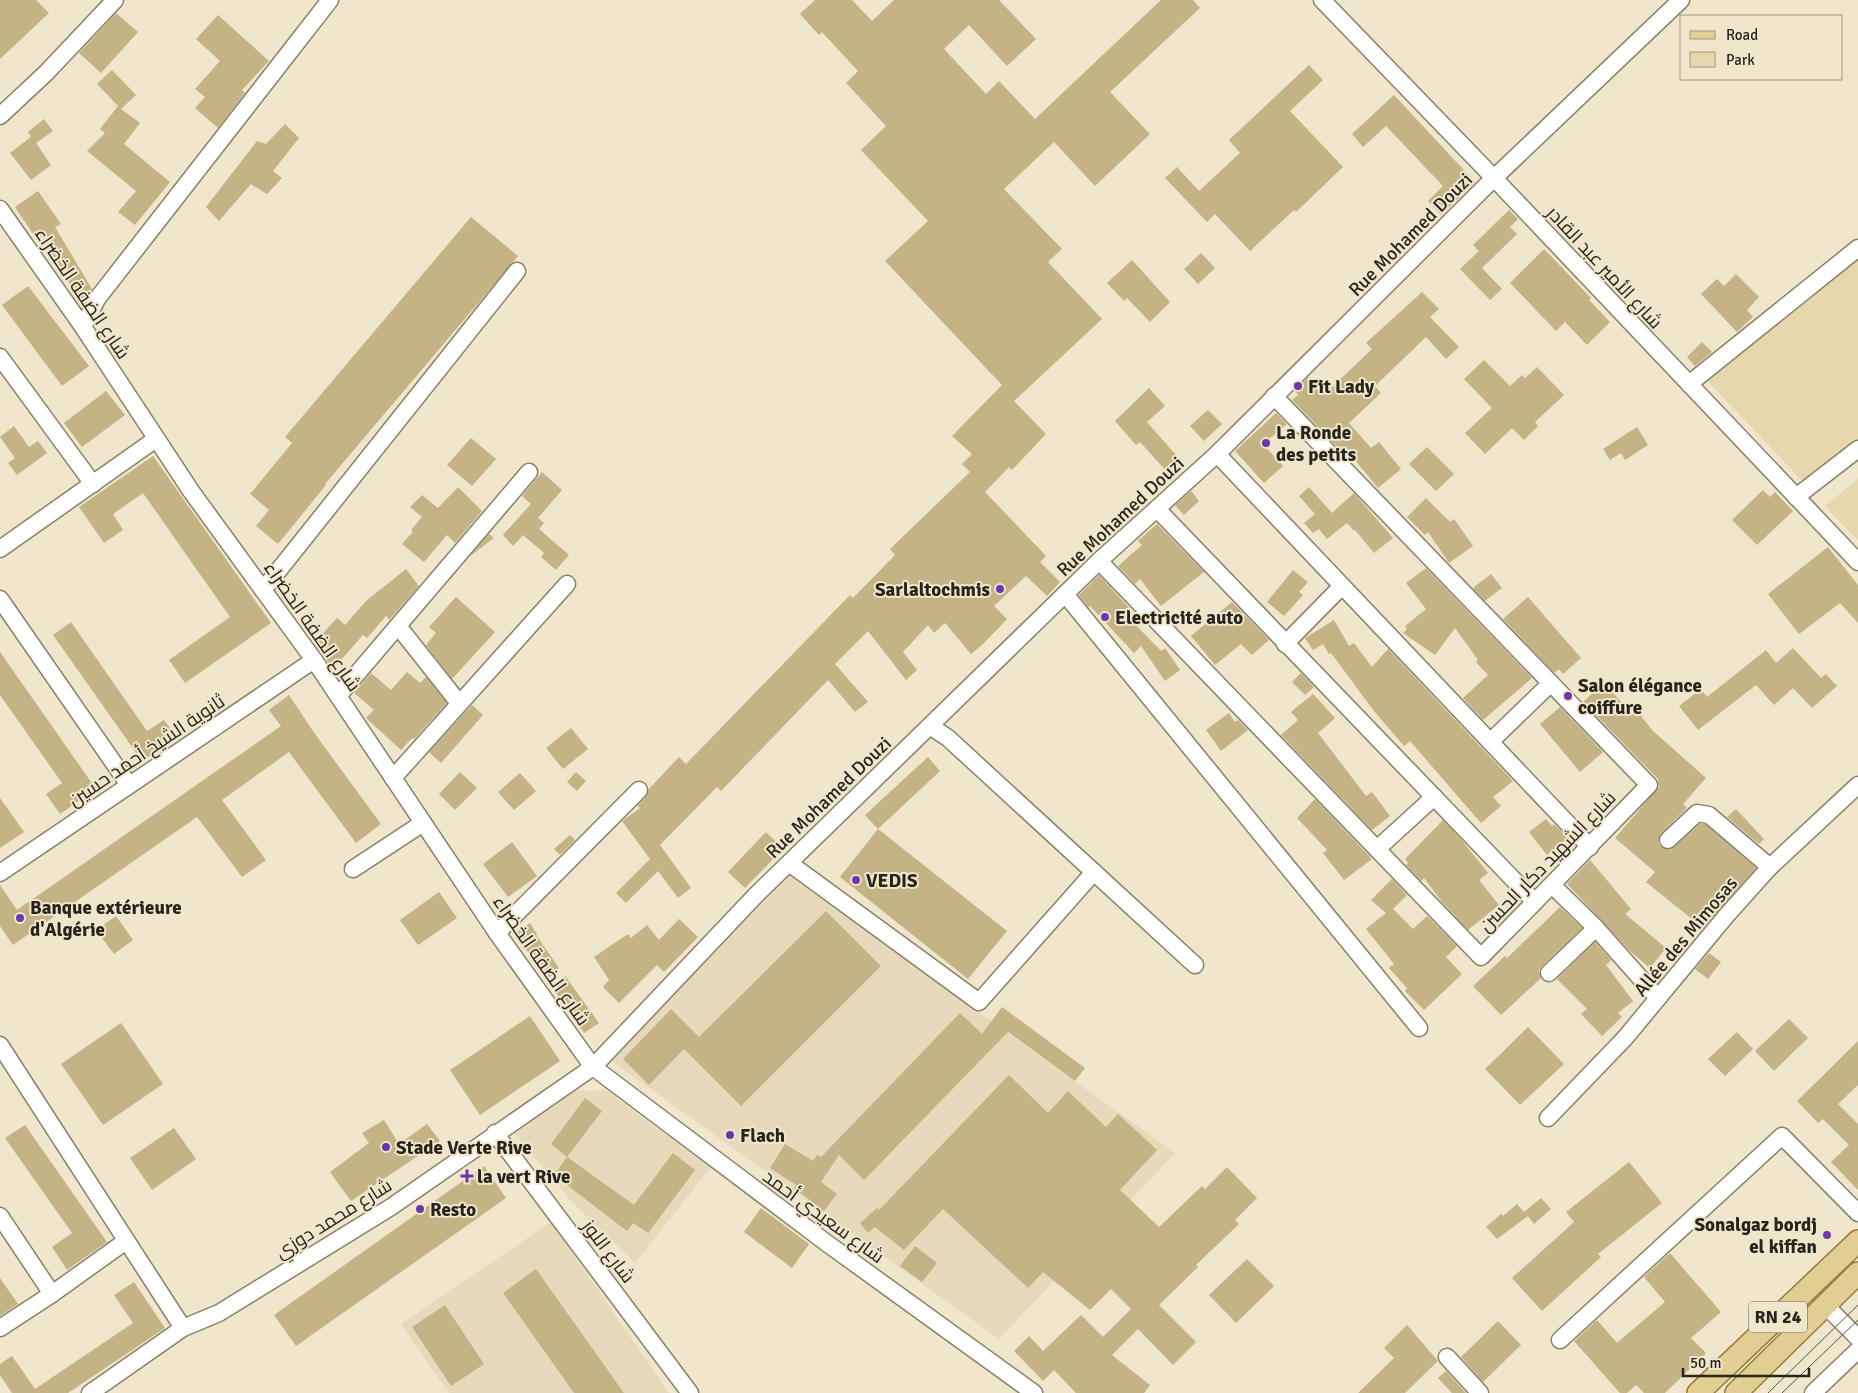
<svg xmlns="http://www.w3.org/2000/svg" width="1858" height="1393" viewBox="0 0 1858 1393" font-family="Signika,Cairo,sans-serif">
<style>
.built{fill:#e6daba}
.green{fill:#e6d7ac}
.building{fill:#c3b385}
.lines{fill:none;stroke-linecap:round;stroke-linejoin:round}
.minor-casing{stroke:#888068;stroke-width:19}
.major-casing{stroke:#947d3a;stroke-width:24}
.minor{stroke:#fff;stroke-width:16}
.major{stroke:#e2ce92;stroke-width:21}
.tram{stroke:#575245;stroke-width:1}
.poi-dot{fill:#6c36ac;stroke:#efe6cc;stroke-width:2}
.labels{text-anchor:middle;stroke-width:4;stroke-linejoin:round;paint-order:stroke}
.shield{fill:#efe6cc;stroke:#645e50;stroke-width:1}
.shield-label{font-size:18px;font-weight:bold;fill:#28241b}
.street-label{font-size:19px;fill:#28241b;stroke:#efe6cc}
.poi-label{font-size:19px;font-weight:bold;fill:#28241b;stroke:#efe6cc;text-anchor:start}
</style>
<rect width="100%" height="100%" fill="#efe6cc"/>
<g class="built">
<path d="M789,876l386,277 -176,186 -390,-280z"/>
<path d="M576,1090l31,1 103,77 -75,95 -62,-60 -59,-71z"/>
<path d="M551,1222l118,171h-220l-48,-69z"/>
</g>
<g class="green">
<path d="M1858,259v184l-51,43 -100,-106z"/>
<path d="M1858,479v61l-33,-34z"/>
</g>
<g class="building">
<path d="M0,0h36l13,13 -49,46z"/>
<path d="M815,0h37l20,21 22,-21h105l37,39 -29,27 -38,-41 -25,24 42,45 13,-13 36,38 126,-119h32l7,8 -90,84 40,42 -55,52 -41,-44 -50,47 58,60 -14,13 54,57 -88,82 32,33 -34,36 -3,-3 -24,25 61,64 -6,6 20,20 -13,14 -21,-20 -32,30 13,13 -23,24 -13,11 -26,-31 -11,10 -6,-8 -25,27 14,18 -11,10 -38,-49 -33,33 33,38 -13,10 -27,-32 -107,111 -4,-4 -57,58 31,43 -13,10 -20,-27 -32,32 -10,-10 34,-34 -28,-38 18,-13 -3,-2 9,-9 3,-8 30,-32 7,7 164,-169 3,3 42,-43 -5,-6 80,-77 -8,-8 10,-10 -20,-18 50,-51 -117,-124 43,-40 -67,-71 25,-24 -40,-43 12,-12 -36,-39 -3,3 -19,-21z"/>
<path d="M116,13l22,19 -37,41 -22,-20z"/>
<path d="M218,15l51,46 -27,29 3,3 -27,35 -23,-20 10,-11 -10,-8 25,-28 -24,-22z"/>
<path d="M1309,65l14,15 -33,31 53,56 -47,45 -2,-2 -44,41 -35,-37 -8,8 -42,-44 12,-11 22,24 41,-38 -11,-13z"/>
<path d="M112,70l24,25 -15,14 19,14 -16,21 46,38 -35,43 -17,-13 18,-21 -49,-40 18,-18 -5,-4 18,-23 -21,-22z"/>
<path d="M1394,95l81,87 -34,33 -13,-14 15,-15 -57,-60 -23,21 -11,-13z"/>
<path d="M44,119l9,12 -17,12 15,22 -20,15 -21,-27 21,-16 -3,-5z"/>
<path d="M285,124l14,14 -26,33 9,7 -15,16 -16,-10 -32,37 -13,-14 51,-66 9,3z"/>
<path d="M38,191l23,33 -6,3 37,62 -6,10 -6,4 -11,-16 2,-1 -29,-50 -5,4 -22,-33z"/>
<path d="M1509,210l9,9 -8,8 7,7 -35,34 20,21 -12,11 -30,-31 19,-18 -6,-6z"/>
<path d="M471,217l47,39 -193,228 1,1 -48,59 -22,-18 13,-16 -19,-16 42,-51 -7,-6z"/>
<path d="M1544,249l47,49 -2,2 21,22 -23,23 -22,-23 -9,9 -46,-48z"/>
<path d="M1201,253l14,15 -17,16 -14,-15z"/>
<path d="M1132,260l38,42 -20,20 -23,-24 -3,3 -17,-18z"/>
<path d="M1736,274l23,23 -12,13 6,7 -16,15 -36,-38 16,-15 7,7z"/>
<path d="M28,286l61,80 -27,20 -60,-81z"/>
<path d="M1422,292l17,17 -9,8 29,30 -13,12 -20,-22 -51,49 6,7 -32,30 22,25 8,-6 22,27 -23,19 -32,-39 -3,4 -51,-53 6,-5 -3,-4 13,-14 16,18 48,-46 -6,-6z"/>
<path d="M1702,342l10,10 -17,14 -8,-9z"/>
<path d="M1484,360l26,26 12,-11 3,3 12,-11 27,28 -29,27 3,4 -14,14 -12,-12 -27,26 -20,-21 27,-25 -28,-29z"/>
<path d="M1149,388l16,18 -18,16 35,40 -14,11 -28,-31 -4,3 -21,-24z"/>
<path d="M106,391l19,24 -43,32 -18,-24z"/>
<path d="M1208,410l14,14 -18,17 -14,-15z"/>
<path d="M1276,413l11,11 -24,20 20,22 -19,17 -29,-32z"/>
<path d="M14,426l15,21 9,-6 9,12 -30,22 -9,-12 7,-5 -15,-21z"/>
<path d="M1637,427l11,18 -23,15 -4,-7 -11,7 -7,-11z"/>
<path d="M471,438l25,21 -24,27 -25,-21z"/>
<path d="M1427,447l27,27 -18,17 -27,-27z"/>
<path d="M153,456l118,167 -86,60 -16,-23 61,-43 -87,-124 -30,21 10,16 -19,13 -25,-36z"/>
<path d="M542,472l20,18 -24,28 6,5 -5,6 30,26 -13,15 -15,-13 3,-4 -21,-18 -10,11 -10,-11 28,-31 -9,-8z"/>
<path d="M458,487l24,24 -27,32 -8,-8 -23,27 -22,-18 11,-12 -2,-2 11,-13 -12,-10 12,-12 16,13z"/>
<path d="M1309,487l23,26 22,-20 39,45 -19,15 -19,-23 -1,1 -7,-8 -20,16 -8,-10 -6,4 -9,-10 11,-9 -16,-18z"/>
<path d="M1763,490l7,7 5,-5 18,19 -36,34 -25,-25z"/>
<path d="M1191,491l8,10 -15,14 -9,-10z"/>
<path d="M1426,498l24,24 4,-3 19,27 -24,17 -21,-31 -3,3 -18,-18z"/>
<path d="M1157,524l47,48 -43,34 -21,-27 -5,5 -17,-18 24,-21 -4,-4z"/>
<path d="M489,534l5,4 -24,18z"/>
<path d="M1828,547l30,38v38l-18,-20 -41,31 -31,-40z"/>
<path d="M1426,568l106,110 -49,42 -20,-22 25,-23 -12,-13 2,-2 -23,-32 -20,27 -32,-22 4,-4 -2,-3 21,-17 -20,-26z"/>
<path d="M406,569l13,17 -30,34 -3,-4 -19,22 -4,-3 -30,34 -19,-26 23,-25 8,7 21,-24z"/>
<path d="M1293,570l15,12 -9,10 4,3 -19,21 -17,-14z"/>
<path d="M1491,574l11,14 -17,13 -12,-13z"/>
<path d="M1099,575l34,37 -5,5 33,34 4,-3 15,22 -15,11 -24,-35 -7,7 -44,-47 -2,1 -9,-12z"/>
<path d="M456,597l39,35 -43,47 -26,-34 10,-12 -7,-6z"/>
<path d="M1528,597l53,61 -18,16 -4,-5 -5,4 -51,-54z"/>
<path d="M1232,602l37,38 -17,15 -11,-11 -26,21 -24,-29z"/>
<path d="M1334,620l15,26 5,-3 18,24 16,-18 125,132 -20,16 8,9 -20,17 -71,-82 -6,5 -30,-35 -43,-58 -2,1 -6,-10 -10,6 -8,-12z"/>
<path d="M71,622l76,109 17,-11 13,17 -35,24 -89,-126z"/>
<path d="M1793,648l28,30 5,-4 11,12 -25,22 -19,-20 -19,17 -18,-20 -58,45 -19,-24 22,-17 6,8 59,-47 10,13z"/>
<path d="M0,652l96,137 -36,25 -14,-20 16,-11 -62,-88z"/>
<path d="M407,672l13,11 6,-6 21,26 -33,36 -2,-1 -11,12 -35,-32 8,-8 -20,-17 17,-20 20,17z"/>
<path d="M1301,673l13,14 -9,8 -13,-13z"/>
<path d="M1604,683l29,32 4,-4 16,20 53,47 -23,26 4,4 -26,25 -3,9 2,4 5,3 6,1 29,-26h5l51,44 -53,60 -57,-46 9,-10 -40,-34 44,-51 -1,-8 -75,-77z"/>
<path d="M1313,694l22,24 -17,15 48,63 6,-4 18,24 -18,14 -91,-95 17,-15 -7,-8z"/>
<path d="M289,695l26,39 66,90 -25,19 -67,-91 -67,48 44,60 -24,17 -45,-60 -184,128 -13,-19v-41l17,25 264,-184 -12,-16z"/>
<path d="M472,705l11,10 -42,48 -12,-11z"/>
<path d="M1560,707l43,45 -23,20 -40,-48z"/>
<path d="M1229,713l6,9 3,-2 10,10 -27,21 -15,-21z"/>
<path d="M571,728l17,21 -25,20 -17,-21z"/>
<path d="M928,757l12,14 -62,58 -13,-14z"/>
<path d="M460,772l17,16 -22,22 -16,-16z"/>
<path d="M576,772l10,9 -9,10 -10,-9z"/>
<path d="M520,773l16,18 -22,19 -16,-18z"/>
<path d="M0,798l24,34 -24,16z"/>
<path d="M1315,799l57,60 -28,21 -21,-27 4,-3 -30,-32z"/>
<path d="M1736,809l28,30 -5,5 -32,-27z"/>
<path d="M1546,819l6,7 2,-2 14,14 -21,17 -18,-23z"/>
<path d="M1443,820l17,18 28,35 -9,7 20,25 -31,25 -26,-28 -18,-24 -3,3 -15,-16 2,-2 -3,-4z"/>
<path d="M878,829l129,102 -39,48 -128,-102z"/>
<path d="M766,832l17,17 -38,39 -17,-16z"/>
<path d="M570,835l5,5 -15,15 -6,-6z"/>
<path d="M512,842l25,34 -29,21 -25,-33z"/>
<path d="M1590,860l41,49 -6,5 41,34 -16,20 -20,-17 -63,-67z"/>
<path d="M1392,879l15,16 -14,14 20,20 14,-13 30,30 -11,11 16,17 -38,36 -19,-19 2,-3 -18,-20 5,-4 -28,-35 20,-16 -15,-13z"/>
<path d="M439,892l18,26 -39,27 -18,-25z"/>
<path d="M1560,907l22,21 -40,38 -3,5 2,7 -40,37 -28,-29 32,-30 2,2z"/>
<path d="M826,911l55,55 -140,140 -57,-57 -35,36 -26,-26 48,-50 28,28z"/>
<path d="M116,916l17,24 -19,14 -18,-24z"/>
<path d="M679,919l19,18 -34,35 -7,-7 -38,38 -16,-16 6,-7 -15,-23 34,-23 3,4 16,-13 12,15z"/>
<path d="M530,923l7,11 -1,1 23,33 -12,12 -32,-47z"/>
<path d="M1595,942l16,18 -5,5 27,36 -15,12 4,4 -20,19 -21,-22 6,-5 -30,-30z"/>
<path d="M1709,953l12,9 -13,17 -13,-10z"/>
<path d="M565,976l34,47 -15,10 -33,-47z"/>
<path d="M1002,1007l83,61 -10,13 -67,-49 -144,148 -25,-25 -18,27 16,12 -13,17 -30,-23 2,-3 -26,-17 15,-24 28,17 4,-6 4,2 139,-144 22,21z"/>
<path d="M530,1016l30,45 -80,54 -30,-45z"/>
<path d="M1789,1019l19,19 -34,33 -19,-20z"/>
<path d="M121,1023l42,61 -60,41 -42,-61z"/>
<path d="M1528,1027l36,37 -44,41 -35,-36z"/>
<path d="M1737,1032l16,17 -28,27 -17,-17z"/>
<path d="M1858,1041v44l-20,19 20,20v66l-27,-28 18,-17 -26,-26 -5,4 -21,-22z"/>
<path d="M1009,1075l39,38 20,-22 38,36 12,-13 39,36 -37,40 39,37 43,-41 3,3 22,-22 30,31 -22,22 4,4 -43,41 2,2 -39,38 37,37 -23,23 -35,-36 -26,26 38,30 -6,8h-68l-22,-23 -11,11 -29,-30 15,-15 14,15 38,-36 22,22 28,-28 -20,-20 -21,21 -47,-38 -15,16 -85,-79 -39,41 -29,-23 -7,6 -8,-10 17,-15 2,2z"/>
<path d="M585,1098l17,13 -35,46 -16,-13z"/>
<path d="M384,1120l15,24 28,-20 13,17 -89,60 -21,-29 39,-29 -7,-10z"/>
<path d="M25,1125l82,117 -40,28 -15,-23 20,-14 -67,-95z"/>
<path d="M174,1128l22,31 -44,31 -22,-32z"/>
<path d="M673,1153l22,17 -47,63 -15,-10 -6,8 -73,-56 13,-18 67,48z"/>
<path d="M1629,1162l33,41 -64,51 3,3 -59,54 -30,-33 62,-56 -8,-10z"/>
<path d="M484,1166l22,32 -210,148 -22,-31z"/>
<path d="M1541,1198l10,11 -17,15 -6,-8 -31,23 -11,-12 15,-13 2,2 14,-12 7,8z"/>
<path d="M761,1208l48,36 -17,24 -48,-36z"/>
<path d="M915,1246l22,17 -15,19 -22,-16z"/>
<path d="M1670,1253l51,59 -30,26 15,15 -41,40h-21l-8,-8 -9,8h-7l-46,-52 23,-21 20,23 48,-41 -21,-25z"/>
<path d="M1247,1259l27,27 -38,37 -27,-28z"/>
<path d="M536,1269l88,124h-50l-71,-100z"/>
<path d="M0,1278l18,26 -18,12z"/>
<path d="M134,1282l31,46 -97,65h-56l-12,-18v-11l12,-8 23,33 98,-66 -19,-28z"/>
<path d="M445,1305l39,59 -33,22 -39,-59z"/>
<path d="M1498,1321l23,24 -38,37 -22,-25z"/>
<path d="M1407,1325l31,36 -33,32h-47l36,-35 -10,-10z"/>
<path d="M1446,1371l20,22h-14l-14,-15z"/>
</g>
<g class="lines">
<g class="minor-casing">
<g id="minor">
<path d="M1322,0l172,178 364,384"/>
<path d="M0,116l46,-43 69,-73"/>
<path d="M0,209l83,118 108,164 123,169 183,273 96,134 235,177 206,149"/>
<path d="M83,327l14,-28 233,-299"/>
<path d="M0,357l93,127"/>
<path d="M1689,384l169,-136"/>
<path d="M1217,454l373,393"/>
<path d="M1796,497l62,-48"/>
<path d="M1157,509l378,393"/>
<path d="M0,549l156,-110"/>
<path d="M1099,561l382,396 168,-172 -375,-389"/>
<path d="M263,590l254,-319"/>
<path d="M1065,594l354,434"/>
<path d="M0,599l129,186"/>
<path d="M398,626l61,77"/>
<path d="M1285,644l57,-58"/>
<path d="M338,696l191,-224"/>
<path d="M930,726l18,12 247,227"/>
<path d="M1490,742l61,-59"/>
<path d="M393,778l174,-194"/>
<path d="M1668,840l29,-27 12,2 61,52"/>
<path d="M1377,849l57,-52"/>
<path d="M789,863l190,139 115,-130"/>
<path d="M353,869l70,-46"/>
<path d="M0,873l314,-213"/>
<path d="M1552,885l44,43 62,70"/>
<path d="M497,933l142,-143"/>
<path d="M1549,973l47,-45"/>
<path d="M0,1045l183,283"/>
<path d="M1548,1118l77,-80 101,-122 44,-49 88,-82"/>
<path d="M495,1133l195,260"/>
<path d="M0,1216l52,78"/>
<path d="M1825,1305l33,33"/>
<path d="M0,1328l52,-34 74,-53"/>
<path d="M1560,1340l222,-204 76,77"/>
<path d="M1447,1357l33,36"/>
<path d="M90,1393l93,-65 36,-15 172,-106 202,-140 163,-172 343,-334 118,-107 277,-276 187,-178"/>
<path d="M1813,1393l45,-43"/>
</g>
</g>
<g class="major-casing">
<g id="major">
<path d="M1698,1393l160,-152"/>
<path d="M1736,1393l122,-120"/>
</g>
</g>
<use href="#minor" class="minor"/>
<use href="#major" class="major"/>
<g class="tram">
<path d="M1768,1393l90,-88"/>
<path d="M1782,1393l76,-73"/>
</g>
</g>
<g class="poi-dot">
<circle cx="1298" cy="386" r="5"/>
<circle cx="1266" cy="443" r="5"/>
<circle cx="1000" cy="589" r="5"/>
<circle cx="1105" cy="617" r="5"/>
<circle cx="1568" cy="696" r="5"/>
<circle cx="856" cy="880" r="5"/>
<circle cx="20" cy="918" r="5"/>
<circle cx="730" cy="1135" r="5"/>
<circle cx="386" cy="1147" r="5"/>
<path d="M464.5 1168.5h5v5h5v5h-5v5h-5v-5h-5v-5h5z"/>
<circle cx="420" cy="1209" r="5"/>
<circle cx="1827" cy="1235" r="5"/>
</g>
<g class="labels">
<rect class="shield" x="1749" y="1301.5" width="58" height="31" rx="4"/>
<g class="shield-label">
<text x="1778" y="1323">RN 24</text>
</g>
<g class="street-label">
<text transform="translate(1410 234) rotate(-45)" y="7">Rue Mohamed Douzi</text>
<text transform="translate(1605 267) rotate(47)" y="7">شارع الأمير عبد القادر</text>
<text transform="translate(83 293) rotate(56)" y="7">شارع الضفة الخضراء</text>
<text transform="translate(1120 516) rotate(-43)" y="7">Rue Mohamed Douzi</text>
<text transform="translate(313 626) rotate(55)" y="7">شارع الضفة الخضراء</text>
<text transform="translate(146 750) rotate(-34)" y="7">ثانوية الشيخ أحمد حسين</text>
<text transform="translate(828 797) rotate(-44)" y="7">Rue Mohamed Douzi</text>
<text transform="translate(1547 861) rotate(-46)" y="7">شارع الشهيد دكار الحسن</text>
<text transform="translate(1685 936) rotate(-50)" y="7">Allée des Mimosas</text>
<text transform="translate(542 960) rotate(55)" y="7">شارع الضفة الخضراء</text>
<text transform="translate(824 1216) rotate(36)" y="7">شارع سعيدي أحمد</text>
<text transform="translate(333 1218) rotate(-32)" y="7">شارع محمد دوزي</text>
<text transform="translate(609 1251) rotate(53)" y="7">شارع اللوز</text>
</g>
<g class="poi-label">
<text x="1308" y="393">Fit Lady</text>
<text x="1276" y="439">La Ronde<tspan x="1276" dy="22">des petits</tspan></text>
<text x="990" y="596" text-anchor="end">Sarlaltochmis</text>
<text x="1115" y="624">Electricité auto</text>
<text x="1578" y="692">Salon élégance<tspan x="1578" dy="22">coiffure</tspan></text>
<text x="866" y="887">VEDIS</text>
<text x="30" y="914">Banque extérieure<tspan x="30" dy="22">d'Algérie</tspan></text>
<text x="740" y="1142">Flach</text>
<text x="396" y="1154">Stade Verte Rive</text>
<text x="477" y="1183">la vert Rive</text>
<text x="430" y="1216">Resto</text>
<text x="1817" y="1231" text-anchor="end">Sonalgaz bordj<tspan x="1817" dy="22">el kiffan</tspan></text>
</g>
</g>
<rect x="1680" y="15" width="162" height="65" fill="#efe6cc" stroke="#9f9885"/>
<rect x="1690" y="31" width="25" height="8" fill="#e2ce92" stroke="#9f9885"/>
<text x="1726" y="40" font-size="15" fill="#28241b">Road</text>
<rect x="1690" y="52" width="25" height="15" fill="#e6d7ac" stroke="#9f9885"/>
<text x="1726" y="65" font-size="15" fill="#28241b">Park</text>
<path d="M1683 1368v8h126v-8" fill="none" stroke="#28241b" stroke-width="2.5"/>
<text x="1690" y="1368" font-size="15" fill="#28241b" stroke="#efe6cc" stroke-width="4" paint-order="stroke">50 m</text>
</svg>
